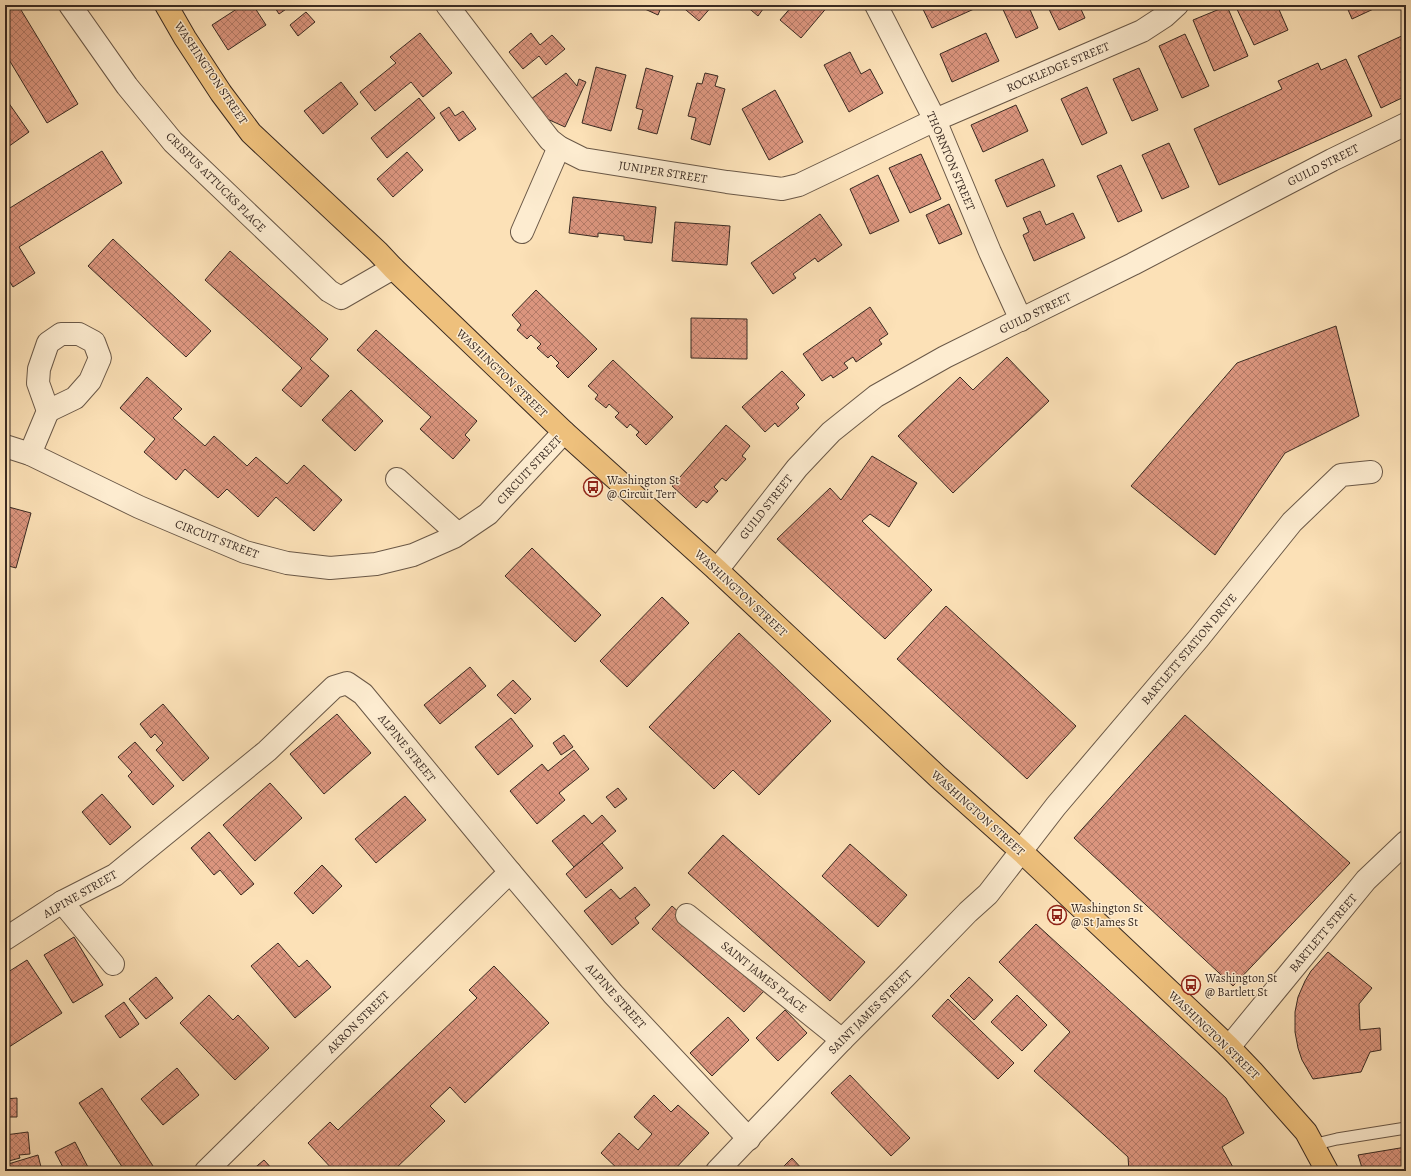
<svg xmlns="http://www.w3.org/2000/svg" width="1411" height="1176" viewBox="0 0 1411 1176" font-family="Alegreya,serif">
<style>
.building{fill:url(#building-cross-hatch);stroke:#392a22}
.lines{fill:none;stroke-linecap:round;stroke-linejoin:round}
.lane-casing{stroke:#6a5847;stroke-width:13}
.street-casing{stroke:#6a5847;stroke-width:24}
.primary-casing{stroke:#392a22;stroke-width:24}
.lane{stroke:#fdecd0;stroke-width:11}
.street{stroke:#fdecd0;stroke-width:22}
.primary{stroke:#eec07c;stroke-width:22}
.labels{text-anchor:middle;stroke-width:3;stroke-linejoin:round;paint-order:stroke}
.street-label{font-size:12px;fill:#392a22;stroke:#fdecd0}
.poi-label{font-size:12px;fill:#392a22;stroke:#fdecd0;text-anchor:start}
</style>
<defs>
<pattern id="building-cross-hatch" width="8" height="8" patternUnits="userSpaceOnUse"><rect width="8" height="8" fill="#db957e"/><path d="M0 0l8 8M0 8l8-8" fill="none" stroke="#b37a67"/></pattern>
</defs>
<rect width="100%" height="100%" fill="#fce1b7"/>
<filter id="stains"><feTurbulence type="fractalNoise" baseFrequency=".005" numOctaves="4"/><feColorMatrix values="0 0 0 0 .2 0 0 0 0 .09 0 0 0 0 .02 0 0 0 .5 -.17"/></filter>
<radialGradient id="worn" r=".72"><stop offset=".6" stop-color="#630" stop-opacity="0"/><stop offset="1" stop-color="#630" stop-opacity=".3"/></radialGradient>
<g class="building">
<path d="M5,5h13l60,99 -31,19 -42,-70z"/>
<path d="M243,5h10l13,20 -38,25 -16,-25z"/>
<path d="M273,5h19l-13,9z"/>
<path d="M636,5h26l-4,10z"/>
<path d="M680,5h33l-14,16z"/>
<path d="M745,5h21l-8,11z"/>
<path d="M793,5h36l-28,33 -21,-18z"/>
<path d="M921,5h51l2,4 -42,19z"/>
<path d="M1001,5h27l10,23 -22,10z"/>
<path d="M1047,5h32l6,13 -26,12z"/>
<path d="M1235,5h42l11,25 -34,15z"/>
<path d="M1346,5h36l-30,14z"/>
<path d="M1227,6l21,50 -34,15 -21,-51z"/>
<path d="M306,12l9,10 -17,14 -8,-11z"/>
<path d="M420,33l32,40 -29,24 -12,-15 -36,29 -15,-19 36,-29 -6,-6z"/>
<path d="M531,33l9,12 12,-10 13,14 -19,16 -7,-9 -16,13 -14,-17z"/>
<path d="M986,33l13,28 -47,21 -12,-28z"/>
<path d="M1185,34l24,52 -27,12 -23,-52z"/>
<path d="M1406,34v62l-25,12 -23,-52z"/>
<path d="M850,52l11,22 9,-5 13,24 -34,19 -25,-47z"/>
<path d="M1346,59l26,57 -153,69 -25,-56 88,-40 -4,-8 40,-18 3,7z"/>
<path d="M596,67l30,8 -15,56 -29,-8z"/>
<path d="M646,68l27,8 -16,58 -19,-5 5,-19 -7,-2z"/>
<path d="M1139,68l19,42 -26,11 -19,-42z"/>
<path d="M566,73l11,13 2,-7 7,3 -21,45 -20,-9 -14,-19z"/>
<path d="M705,73l13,3 -3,10 10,3 -15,56 -19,-6 5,-21 -8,-2 9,-33 5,1z"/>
<path d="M341,82l17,22 -35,30 -19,-23z"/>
<path d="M1087,87l20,46 -25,12 -21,-46z"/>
<path d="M775,90l28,52 -34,18 -27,-51z"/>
<path d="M419,98l16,20 -48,40 -16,-20z"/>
<path d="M8,102l21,30 -24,17v-45z"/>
<path d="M1016,105l12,26 -45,21 -12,-27z"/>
<path d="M449,107l6,9 8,-5 13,18 -17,12 -19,-28z"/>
<path d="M1169,143l20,44 -27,12 -20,-44z"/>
<path d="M102,151l20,32 -103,64 16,26 -22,14 -8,-13v-46l2,-1 -2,-4v-12z"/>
<path d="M407,152l16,18 -30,27 -16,-18z"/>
<path d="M921,154l20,45 -31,14 -21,-45z"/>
<path d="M1043,159l12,27 -48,21 -12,-27z"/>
<path d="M1121,165l21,46 -24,11 -21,-46z"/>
<path d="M878,175l21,46 -29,13 -20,-45z"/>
<path d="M573,197l83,10 -4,36 -28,-3v-4l-26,-3v4l-29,-4z"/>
<path d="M949,204l13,30 -23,10 -13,-29z"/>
<path d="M1040,211l6,14 27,-12 12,25 -51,23 -11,-26 6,-3 -6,-14z"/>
<path d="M820,214l22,31 -24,17 -3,-4 -22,16 3,4 -23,16 -22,-31z"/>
<path d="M675,222l55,4 -3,39 -55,-4z"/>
<path d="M113,239l98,92 -25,26 -98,-91z"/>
<path d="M230,251l98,88 -18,20 19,17 -28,31 -19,-17 20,-22 -97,-88z"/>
<path d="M536,290l61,59 -29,29 -12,-12 3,-3 -8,-8 -3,3 -11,-10 4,-4 -10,-9 -4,4 -10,-9 4,-5 -9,-10z"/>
<path d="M870,307l18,27 -9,6 3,4 -26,18 -3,-5 -9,6 4,5 -15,10 -2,-3 -9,6 -19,-27z"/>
<path d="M691,318l56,1v40l-56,-1z"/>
<path d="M1336,326l23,90 -74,37 -70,102 -84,-69 106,-123z"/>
<path d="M376,330l101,91 -12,14 5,5 -17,19 -33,-30 11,-12 -74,-67z"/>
<path d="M1007,357l42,44 -96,92 -55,-57 62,-59 13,13z"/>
<path d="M613,360l60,57 -27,28 -10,-10 3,-3 -9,-8 -3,4 -12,-11 4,-4 -10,-9 -3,4 -11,-9 3,-4 -10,-9z"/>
<path d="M782,371l23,24 -9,9 3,4 -21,19 -3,-4 -10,9 -23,-25z"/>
<path d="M147,377l35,32 -9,9 32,28 9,-10 33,30 9,-9 31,27 17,-19 38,35 -28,31 -38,-34 -18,20 -31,-28 -9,9 -33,-29 -9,11 -32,-28 11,-13 -35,-31z"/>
<path d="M351,390l32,31 -28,30 -33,-31z"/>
<path d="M726,425l24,21 -8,10 4,3 -20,22 -4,-3 -8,9 4,4 -11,12 -4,-3 -7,8 -24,-22z"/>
<path d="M872,456l45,27 -28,44 -19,-13 -8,7 70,69 -47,49 -108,-100 53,-51 11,12z"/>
<path d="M5,506l26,7 -15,55 -11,-3z"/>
<path d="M532,548l69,67 -26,27 -70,-66z"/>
<path d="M662,597l27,26 -62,64 -27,-26z"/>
<path d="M946,606l130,120 -49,53 -130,-120z"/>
<path d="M739,633l92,88 -72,74 -26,-25 -19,19 -65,-62z"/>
<path d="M470,667l16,19 -46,38 -16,-19z"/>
<path d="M513,680l18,19 -16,15 -18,-19z"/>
<path d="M163,704l46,54 -26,23 -27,-31 7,-7 -8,-9 -4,4 -11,-14z"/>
<path d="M337,714l34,39 -47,41 -34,-40z"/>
<path d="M1185,715l165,148 -117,123 -159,-148z"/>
<path d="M511,718l22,28 -35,29 -23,-28z"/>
<path d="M564,735l9,12 -12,8 -8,-12z"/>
<path d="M135,742l39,44 -21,19 -25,-29 4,-4 -14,-15z"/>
<path d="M574,750l15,19 -30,24 6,7 -28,24 -27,-33 32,-27 6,7z"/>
<path d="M270,783l32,35 -47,43 -32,-36z"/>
<path d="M618,788l9,11 -12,9 -9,-11z"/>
<path d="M102,794l29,33 -21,18 -28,-33z"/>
<path d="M405,796l21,24 -50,43 -21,-24z"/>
<path d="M584,815l8,9 10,-9 14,16 -42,36 -22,-26z"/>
<path d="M209,832l45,52 -13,11 -21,-25 -6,5 -23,-27z"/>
<path d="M723,835l142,127 -35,39 -142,-128z"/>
<path d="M602,843l21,25 -37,30 -20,-24z"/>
<path d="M850,844l57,51 -29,32 -56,-51z"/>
<path d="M322,865l20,21 -29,28 -19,-21z"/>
<path d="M635,887l15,18 -15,13 4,5 -27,22 -28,-34 27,-22 9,10z"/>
<path d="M672,906l93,84 -21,22 -92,-83z"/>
<path d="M1036,924l190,174 18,35 -22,14 13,24h-106l-1,-14 -94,-86 36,-39 -71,-70z"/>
<path d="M74,937l29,48 -30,18 -29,-48z"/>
<path d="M278,943l21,24 8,-7 24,27 -36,31 -44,-52z"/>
<path d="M1328,952l44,36 -13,16 1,26 20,-2 1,22 -11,2 -9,20 -48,7 -11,-19 -4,-12 -3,-16v-20l3,-15 7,-16 6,-10z"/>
<path d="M27,960l35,53 -53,34 -4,-6v-67z"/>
<path d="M494,966l55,57 -84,80 -15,-16 -20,19 15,15 -52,50h-59l-26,-28 22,-21 8,8 139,-132 -8,-8z"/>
<path d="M156,977l17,21 -27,21 -17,-20z"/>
<path d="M969,977l24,23 -19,20 -24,-24z"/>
<path d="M209,995l24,25 5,-5 31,33 -34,32 -55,-57z"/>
<path d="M1017,995l30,30 -25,26 -31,-29z"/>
<path d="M948,999l66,64 -16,16 -66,-63z"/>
<path d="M124,1002l15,22 -19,14 -15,-22z"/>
<path d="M785,1010l22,23 -29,28 -22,-23z"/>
<path d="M728,1017l21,23 -37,36 -22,-23z"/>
<path d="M177,1068l22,27 -36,30 -22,-26z"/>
<path d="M850,1075l60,63 -19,18 -60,-63z"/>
<path d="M102,1088l51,78 -8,5h-20l-46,-68z"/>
<path d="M654,1095l17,17 7,-7 31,28 -36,38h-53l-19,-18 18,-20 19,17 14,-16 -18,-17z"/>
<path d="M17,1098v19h-12v-18z"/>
<path d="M28,1132l2,22 -11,1 1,3 -15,4v-27z"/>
<path d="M75,1142l15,29h-25l-10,-19z"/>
<path d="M1406,1147v24h-43l-5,-16z"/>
<path d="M38,1155l4,16h-37v-6z"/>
<path d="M792,1158l12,13h-25z"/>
<path d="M264,1160l10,11h-23z"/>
</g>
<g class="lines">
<g class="lane-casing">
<path id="lane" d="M1312,1145l25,-6 69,-11"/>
</g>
<g class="street-casing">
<g id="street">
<path d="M70,5l57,81 46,56 156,149 12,7 52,-30"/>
<path d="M447,5l92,121 11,14 9,7 24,12 144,23 55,7 17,-4 136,-65 207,-89 23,-15 12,-11"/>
<path d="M876,5l59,115 55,132 31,68"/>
<path d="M522,232l37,-85"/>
<path d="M61,334h18l15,8 6,16 -10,23 -15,17 -27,13 -10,-28 1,-14 9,-26z"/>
<path d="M5,446l25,8 109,53 106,45 42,11 43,5 46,-4 37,-9 41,-18 34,-23 76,-82"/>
<path d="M30,454l18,-43"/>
<path d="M397,479l61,55"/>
<path d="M717,570l80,-102 34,-36 45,-36 69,-39 188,-93 199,-104 74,-36"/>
<path d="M62,902l51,62"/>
<path d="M687,915l155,125"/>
<path d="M5,939l57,-37 53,-27 152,-124 67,-64 13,-4 16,11 147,178 103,122 136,145"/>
<path d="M1229,1047l137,-167 40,-38"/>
<path d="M206,1171l304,-299"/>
<path d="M717,1171l125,-131 63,-63 63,-65 20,-18 68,-88 142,-167 94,-117 49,-47 30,-3"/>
</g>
</g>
<g class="primary-casing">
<path id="primary" d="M166,5l19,33 36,55 30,40 127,119 15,16 171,164 153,138 221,207 84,75 207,195 23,24 54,61 21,39"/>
</g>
<use href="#lane" class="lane"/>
<use href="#street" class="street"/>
<use href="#primary" class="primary"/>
</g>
<defs>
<g id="bus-ring" transform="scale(1)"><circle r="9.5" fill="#fdecd0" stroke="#8f2418" stroke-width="1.5"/><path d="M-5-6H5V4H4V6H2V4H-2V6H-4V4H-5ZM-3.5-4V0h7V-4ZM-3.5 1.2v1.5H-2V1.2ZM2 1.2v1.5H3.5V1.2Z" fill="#8f2418"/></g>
</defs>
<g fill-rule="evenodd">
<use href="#bus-ring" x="593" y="487"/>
<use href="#bus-ring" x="1057" y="915"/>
<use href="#bus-ring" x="1191" y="985"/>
</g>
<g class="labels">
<g class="street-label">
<text transform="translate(1058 67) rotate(-23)" y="4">ROCKLEDGE STREET</text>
<text transform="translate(211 73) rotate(56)" y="4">WASHINGTON STREET</text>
<text transform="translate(951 161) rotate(67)" y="4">THORNTON STREET</text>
<text transform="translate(1323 165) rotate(-27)" y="4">GUILD STREET</text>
<text transform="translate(663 172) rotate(9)" y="4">JUNIPER STREET</text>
<text transform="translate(216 182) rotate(45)" y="4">CRISPUS ATTUCKS PLACE</text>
<text transform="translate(1035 313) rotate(-26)" y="4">GUILD STREET</text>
<text transform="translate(502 373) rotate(44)" y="4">WASHINGTON STREET</text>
<text transform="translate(529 470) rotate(-47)" y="4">CIRCUIT STREET</text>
<text transform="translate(766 507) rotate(-52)" y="4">GUILD STREET</text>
<text transform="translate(217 539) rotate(21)" y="4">CIRCUIT STREET</text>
<text transform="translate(741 593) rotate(43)" y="4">WASHINGTON STREET</text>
<text transform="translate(1189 649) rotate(-50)" y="4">BARTLETT STATION DRIVE</text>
<text transform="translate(407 748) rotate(51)" y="4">ALPINE STREET</text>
<text transform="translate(978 813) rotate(42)" y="4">WASHINGTON STREET</text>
<text transform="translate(80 894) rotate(-30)" y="4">ALPINE STREET</text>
<text transform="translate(1323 933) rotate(-50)" y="4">BARTLETT STREET</text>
<text transform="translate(764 977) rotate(39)" y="4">SAINT JAMES PLACE</text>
<text transform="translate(616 996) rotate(48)" y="4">ALPINE STREET</text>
<text transform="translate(870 1012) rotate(-45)" y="4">SAINT JAMES STREET</text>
<text transform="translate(358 1022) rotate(-45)" y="4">AKRON STREET</text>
<text transform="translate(1214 1035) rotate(44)" y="4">WASHINGTON STREET</text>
</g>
<g class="poi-label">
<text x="607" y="484">Washington St<tspan x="607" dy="14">@ Circuit Terr</tspan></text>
<text x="1071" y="912">Washington St<tspan x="1071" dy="14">@ St James St</tspan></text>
<text x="1205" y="982">Washington St<tspan x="1205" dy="14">@ Bartlett St</tspan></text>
</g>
</g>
<rect width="1411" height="1176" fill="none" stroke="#fce1b7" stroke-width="20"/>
<rect x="6" y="6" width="1399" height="1164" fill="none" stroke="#392a22" stroke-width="2"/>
<rect x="10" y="10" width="1391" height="1156" fill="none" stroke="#392a22"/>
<rect width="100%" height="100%" filter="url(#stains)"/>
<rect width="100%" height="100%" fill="url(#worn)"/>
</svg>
